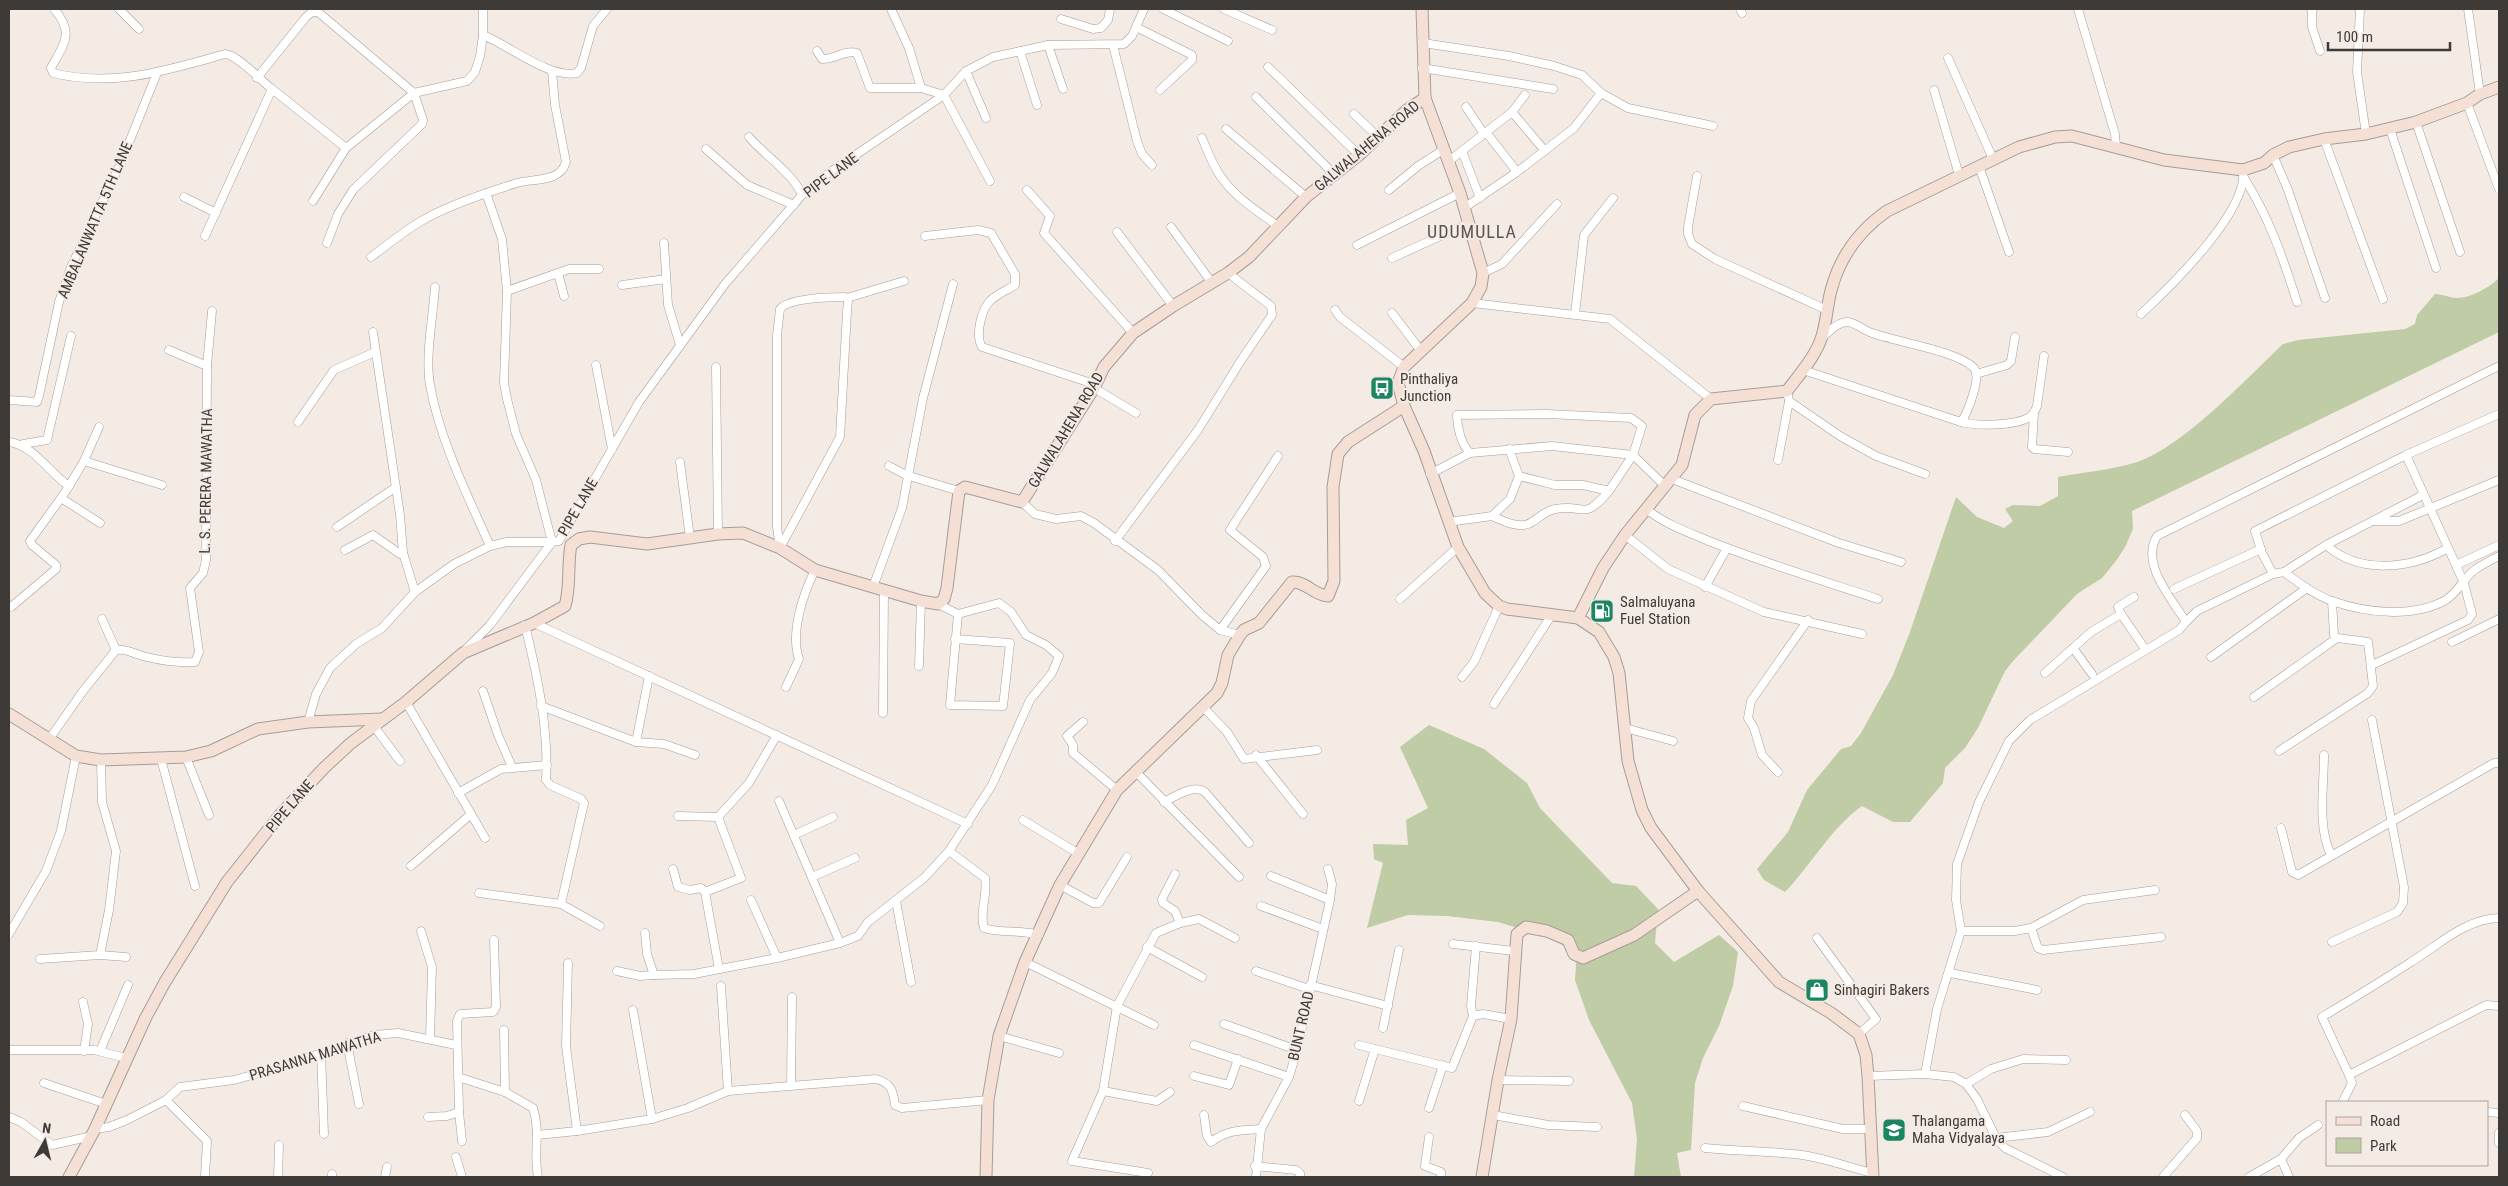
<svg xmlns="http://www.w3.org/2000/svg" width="2508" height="1186" viewBox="0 0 2508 1186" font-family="'Roboto Condensed',sans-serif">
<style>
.green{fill:#bfcca5}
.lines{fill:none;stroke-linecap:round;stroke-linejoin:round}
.street-casing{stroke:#a79d98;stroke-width:9}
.secondary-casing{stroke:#a79d98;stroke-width:13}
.street{stroke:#fff;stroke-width:8}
.secondary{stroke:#f5e0d6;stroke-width:11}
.labels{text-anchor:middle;stroke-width:4;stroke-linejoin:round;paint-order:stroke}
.street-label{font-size:15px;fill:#3e3a37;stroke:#f5ebe5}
.poi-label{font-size:15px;fill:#3e3a37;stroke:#f5ebe5;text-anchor:start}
.quarter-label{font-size:18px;letter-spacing:1px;fill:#5d5550;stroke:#f5ebe5}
</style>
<rect width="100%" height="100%" fill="#f5ebe5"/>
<g class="green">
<path d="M2499,278v54l-367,179 1,18 -8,18 -9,14 -14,17 -25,16 -63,66 -9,11 -27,57 -13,20 -20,20 -2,15 -33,39h-17l-31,-16c-31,22 -50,58 -77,86l-21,-12 -7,-11 31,-37 19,-42 34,-41 10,-3 10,-13 32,-58 17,-43 46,-135 21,20 27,11 9,-7 -8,-12 8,-4 27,1 18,-10v-19c25,-5 54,-7 79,-15 46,-15 110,-84 146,-118l15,-4 107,-11 10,-5 2,-9 18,-21c8,0 15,4 22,4 14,0 33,-11 42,-20z"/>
<path d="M1429,725l55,24 43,34 13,25 72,75 24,3 22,23 -3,34 19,19 45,-27 19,17 -5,34 -14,40 -16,32 -8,25 -4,67 -14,3 4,24h-47l3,-38 -5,-36 -43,-83 -14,-40 2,-29 -36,-16 -43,-13 -51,-6 -39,-1 -41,13 16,-65 -9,-4 -1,-15 35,1 -2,-25 22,-12 -28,-61z"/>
</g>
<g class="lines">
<g class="street-casing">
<g id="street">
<path d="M54,9c21,24 10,35 -3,59l2,5c59,15 115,-3 172,-19 13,1 35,26 47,35"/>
<path d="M119,9l20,20"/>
<path d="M1163,9l65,32"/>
<path d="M1224,9l48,21"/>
<path d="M1740,9l2,4"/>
<path d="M2078,9l37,125 1,13"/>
<path d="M2312,9v18l8,24"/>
<path d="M2360,9l-3,63 9,62"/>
<path d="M2468,9l12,85"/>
<path d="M1061,19l32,10 8,-1 7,-8 2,-11"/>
<path d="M1136,27l56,28v5l-32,30"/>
<path d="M483,35c27,11 67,44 94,38l4,-5 12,-42 14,-17"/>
<path d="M1423,43l86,13 45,10 28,9 19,18 27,15 85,18"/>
<path d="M1048,45l15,44"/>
<path d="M1113,45l24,96 5,13 10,11"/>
<path d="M817,51l5,8c12,1 24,-10 35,-6l13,35h51l-12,-40 -18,-39"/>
<path d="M1020,51l17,54"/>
<path d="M1948,58l45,101"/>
<path d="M1268,67l91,88"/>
<path d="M1422,68l131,21"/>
<path d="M966,71l20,47"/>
<path d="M257,78l49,-61 6,-5h6l96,81 9,27 -1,4 -69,66 -15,24 -11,29"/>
<path d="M921,88l23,7 46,86"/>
<path d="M1934,90l25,85"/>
<path d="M1256,97l78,77"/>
<path d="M2467,103l32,86"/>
<path d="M1466,107l18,27"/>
<path d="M1512,112l13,-17"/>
<path d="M1354,114l23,22"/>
<path d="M2416,122l44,130"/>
<path d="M1226,129l80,68"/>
<path d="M2390,129l46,139"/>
<path d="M1486,132l31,40"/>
<path d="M749,137c16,19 43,35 53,58"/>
<path d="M1202,138c5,12 10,25 17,36 15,23 38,37 59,52"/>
<path d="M2324,139l59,160"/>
<path d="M706,149l41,36 47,20"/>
<path d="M1462,151l18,47"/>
<path d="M2273,155l15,35 37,108"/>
<path d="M1449,161l63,-49 33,39"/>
<path d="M1979,166l30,86"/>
<path d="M1697,176l-9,51v7l4,10 23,15 112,51"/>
<path d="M2244,178c25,39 39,80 53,124"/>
<path d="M1027,190l23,26 -6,17 89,100"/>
<path d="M1389,190l29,-24 25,-16"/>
<path d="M184,197l32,16"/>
<path d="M313,201l33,-53"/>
<path d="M1464,208l53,-36 57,-44 27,-35"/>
<path d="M1171,227l41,56"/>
<path d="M1117,232l56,74"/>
<path d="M205,236l67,-147 74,59 68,-55 53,-12 8,-9 5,-16 3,-21v-26"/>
<path d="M925,236l53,-6 13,3 24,41v11c-8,5 -17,9 -24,15 -10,9 -16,36 -9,47l112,37"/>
<path d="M664,243l4,62 12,40"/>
<path d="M1357,245l103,-52"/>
<path d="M371,257c16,-12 31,-24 47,-34 25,-16 70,-31 99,-40 17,-5 43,0 49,-21l-11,-57 -3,-34"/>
<path d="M1392,258l77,-35"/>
<path d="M558,273l6,23"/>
<path d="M1483,273l19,-9 55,-60"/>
<path d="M622,285l44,-6"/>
<path d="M435,287c-2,30 -10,69 -5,98 10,56 37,109 60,161"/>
<path d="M507,291l62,-22h30"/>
<path d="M845,297l3,3 -1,12 -7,125 -60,111 -3,-21v-192l3,-26c8,-11 51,-12 65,-12z"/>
<path d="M847,298l57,-17"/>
<path d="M1472,303l138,16 101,80"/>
<path d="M1335,310l5,7 64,50"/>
<path d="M1392,313l29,38"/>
<path d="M1575,314l9,-79 29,-37"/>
<path d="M2141,314c28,-26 108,-103 102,-144"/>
<path d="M373,332l27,183 3,38 12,39"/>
<path d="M1822,338c7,-6 15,-16 26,-16 8,1 17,9 24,11 25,9 85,18 102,35 8,9 -7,46 -13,54"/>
<path d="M169,350l38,16"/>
<path d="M596,365l16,84"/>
<path d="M716,367l2,167"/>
<path d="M1803,370l158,52c16,4 52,4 67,-4 5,-2 7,-7 9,-12l7,-50"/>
<path d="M1976,374l31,-9 4,-4 4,-24"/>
<path d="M1094,388l42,25"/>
<path d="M1787,391l2,10 51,35 36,20 49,18"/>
<path d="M9,400l28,2 2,-6 20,-94 12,-35 49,-102 37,-92"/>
<path d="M2034,413l-2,34 2,2 34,3"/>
<path d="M298,422l36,-52 41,-18"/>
<path d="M9,442c26,4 39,30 60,44l-8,12 39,25"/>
<path d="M23,444l24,-4 24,-104"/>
<path d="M1470,453c-9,-9 -13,-26 -13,-38l90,-1 84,4 11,8 -9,29 -24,36 -26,-6h-28l-36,-9 -10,-27"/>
<path d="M1778,460l11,-59"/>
<path d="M84,461l78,24"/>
<path d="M680,462l10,76"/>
<path d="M889,466l17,9 53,16"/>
<path d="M1430,474l40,-21 82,-7 81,9 33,32"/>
<path d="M1672,479l167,64 62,19"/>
<path d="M69,486l15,-25 15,-34"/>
<path d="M1022,502l13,12 21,5 25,-3 13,7 64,47 44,45 18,15 20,5"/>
<path d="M1646,509c20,16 44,24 68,34 54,21 109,38 164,56"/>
<path d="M1492,516c11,5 29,14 40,6 8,-5 13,-11 23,-13 32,-6 26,14 54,-18"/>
<path d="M2373,521h26l100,-41"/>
<path d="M1448,522l44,-6 18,-17 9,-23"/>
<path d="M337,527l59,-40"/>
<path d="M1625,535l43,34 96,43 98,22"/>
<path d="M1115,541l83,-111 42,-68 32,-47 -1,-9 -43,-33"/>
<path d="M2326,545c34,30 85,24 122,3"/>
<path d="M345,550l28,-15 27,19 3,-1"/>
<path d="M2456,565l43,-20"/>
<path d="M2284,572l42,-27 97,-50"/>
<path d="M2273,574l-11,-21 -7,-22 151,-76 93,-41"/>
<path d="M873,587l29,-79 21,-110 30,-114"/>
<path d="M1705,587l22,-39"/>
<path d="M2174,589l87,-40"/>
<path d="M1400,599l58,-52"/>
<path d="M11,607l45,-38v-4l-24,-20 -2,-4 31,-43"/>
<path d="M2121,614l22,32"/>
<path d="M102,619l14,31"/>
<path d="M2186,622l11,-11 76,-37 11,-2c15,11 31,23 48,29 34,12 80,17 112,0 12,-6 19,-21 29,-30 8,-6 18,-11 26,-15"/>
<path d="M534,623l434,201"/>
<path d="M525,625c12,50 24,103 21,155l4,5 31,14 3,4 -23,101 39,22"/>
<path d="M1220,630l46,-64 -3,-9 -33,-27 48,-74"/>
<path d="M955,639l55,4 -7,63 -53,-1 8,-91"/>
<path d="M2452,642l47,-23"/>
<path d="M2073,648l19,26"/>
<path d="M466,649l24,-24 62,-83 7,-1 80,-139 86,-118 77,-89 24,-20 118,-80 22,-24 27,-14 55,-12 76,-1 8,-8 12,-27"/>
<path d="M2211,657l96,-69"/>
<path d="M2372,665l96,-45 4,-6 -8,-31 -58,-128"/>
<path d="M919,666l2,-65"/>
<path d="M2045,673l46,-41 30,-18 -3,-7 16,-10"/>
<path d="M1462,677l12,-15 25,-56"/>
<path d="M786,687l13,-28c-9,-26 4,-65 16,-89"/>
<path d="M483,691l15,44 14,32"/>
<path d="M2254,697l83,-59"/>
<path d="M406,702l79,136"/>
<path d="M1494,704l57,-88"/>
<path d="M541,706l95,36 28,2 31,11"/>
<path d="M1203,707l24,25 17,27 73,-9"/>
<path d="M883,713l1,-122"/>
<path d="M308,722l8,-28 14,-26 26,-24 26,-16 33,-36 39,-28 36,-18 17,-4h45l-16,-62 -20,-46 -9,-35 -3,-16 3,-92 -5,-52 -16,-46"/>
<path d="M1083,722l-16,14 6,9v8l44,37"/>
<path d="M373,725l27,36"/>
<path d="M1625,728l48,13"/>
<path d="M50,738l33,-47 33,-41c11,-2 20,5 31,7 15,4 32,6 48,5l4,-10 -9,-64 13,-15 3,-13 1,-194 5,-55"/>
<path d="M636,742l13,-66"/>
<path d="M2279,751l89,-58 5,-7 -5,-44 -31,-4 -3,-3 -2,-34"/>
<path d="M1256,755l47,59"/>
<path d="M2324,755c0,32 -7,71 7,100"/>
<path d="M186,757l23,58"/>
<path d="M161,759l34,127"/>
<path d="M1136,772l103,105"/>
<path d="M1778,772l-16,-17 -8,-27 -6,-10 3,-17 57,-81"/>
<path d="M458,793l43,-24 46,-4"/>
<path d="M779,801l61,142"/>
<path d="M1164,802c12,-6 29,-18 41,-10l44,51"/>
<path d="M678,816l40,1 31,-34 28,-48"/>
<path d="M1023,820l56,34"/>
<path d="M2281,828l11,44 6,3 196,-112h5"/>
<path d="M794,835l39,-18"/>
<path d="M949,851l36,27c3,17 -6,34 -1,50 18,6 37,1 55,7"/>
<path d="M411,866l59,-51"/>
<path d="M673,869l5,18 12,3 11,-2 4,4 14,77"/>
<path d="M1175,874l-13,25 1,4 12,8 5,12"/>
<path d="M1271,876l59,24"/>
<path d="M812,877l43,-19"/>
<path d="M1060,885l33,18h6l28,-46"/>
<path d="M705,892l36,-14 -23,-61"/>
<path d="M479,893l82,11"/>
<path d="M751,900l26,58"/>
<path d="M896,901l15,81"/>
<path d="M1261,906l62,23"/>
<path d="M2499,918c-34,1 -60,27 -88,44 -29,19 -59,37 -89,55l27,58 137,-70 13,1"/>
<path d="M2031,928l7,20 5,2 118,-13"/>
<path d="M421,931l11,36 -2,72"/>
<path d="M1961,931h54l16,-3 52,-28 72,-10"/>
<path d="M645,933l2,21 7,21 40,-1 83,-16 63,-15 18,-7 10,-14 56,-44 25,-27 43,-66 38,-85 22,-27 7,-17 -13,-11 -20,-10 -15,-23 -12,-9 -41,11 -20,-10"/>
<path d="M9,934l37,-63 15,-40 15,-75"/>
<path d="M1817,938l59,81 -17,15"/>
<path d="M2332,942l65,-30 6,-9 1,-16 -32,-167"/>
<path d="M1453,944l61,7"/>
<path d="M1147,947l55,30"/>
<path d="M100,955l9,-45 7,-59 -14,-49 -1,-42"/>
<path d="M40,959l60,-4 26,2"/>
<path d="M1025,962l129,63"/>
<path d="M568,963l-2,83 11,85"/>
<path d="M617,971l23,5 14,-1"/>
<path d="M1256,971l53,18"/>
<path d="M1950,973l87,17"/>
<path d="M1310,985l78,21"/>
<path d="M721,986l7,105"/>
<path d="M83,1002l5,22 -4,27"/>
<path d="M633,1010l19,109"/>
<path d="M1473,1016l-2,-10 5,-60"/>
<path d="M1224,1024l73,26"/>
<path d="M1383,1028l16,-78"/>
<path d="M504,1030l1,62"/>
<path d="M999,1036l60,17"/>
<path d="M347,1043l12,61"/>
<path d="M1194,1045l95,32"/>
<path d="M1359,1045l93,23 21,-52 10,-2 28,5"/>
<path d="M9,1050h85l32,8"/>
<path d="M100,1051l28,-66"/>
<path d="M321,1053l3,81"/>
<path d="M1925,1074l12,-65 24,-78 -5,-31 1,-36 22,-62 30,-61 21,-21 149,-90 7,-8c-14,-23 -46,-58 -29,-86l342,-170"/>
<path d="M1194,1076l35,9 9,-26"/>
<path d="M1868,1076l57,-2 29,3 12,7 11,15 19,39 9,10 58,29"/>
<path d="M458,1077l47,15 28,16c8,24 0,45 5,69"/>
<path d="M1498,1080l71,1"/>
<path d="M44,1083l62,21"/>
<path d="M1966,1084l25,-15 32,-10 43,1"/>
<path d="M791,1085l1,-88"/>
<path d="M1103,1091l54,10 13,-9"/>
<path d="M166,1100l41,41 -2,36"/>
<path d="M1359,1101l16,-52"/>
<path d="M2343,1101l9,-18 -3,-8"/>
<path d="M1743,1106l100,23h27"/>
<path d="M1429,1108l14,-43"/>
<path d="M459,1112l3,29"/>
<path d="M2487,1112l12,1"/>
<path d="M1204,1115l3,21 4,6c16,-12 30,-12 50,-13"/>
<path d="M1493,1115l55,10 49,2"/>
<path d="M9,1117l12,5 31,23 40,-9"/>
<path d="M428,1117l19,-1 12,-4 -2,-91 3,-7 33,-2 3,-5 -2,-67"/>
<path d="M95,1129l14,-2 18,-7 39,-20 14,-13 54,-7 50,-14 90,-31 24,-2 58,12"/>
<path d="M2499,1133v10"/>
<path d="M537,1135l40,-4 75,-12 36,-11 40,-17 148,-12c15,4 17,11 19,26l7,3 86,-8"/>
<path d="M1429,1137l-4,29 16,6v5"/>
<path d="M1996,1138l52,-6 42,-20"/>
<path d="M1705,1148c30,3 59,3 89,6 26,2 53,13 78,19"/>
<path d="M456,1157l6,20"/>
<path d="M2281,1159l8,18"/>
<path d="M1255,1166l41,4 4,3v4"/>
<path d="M1148,1173l-76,-12 31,-70 14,-85 39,-73 24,-10 19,-4 36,19"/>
<path d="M278,1177l1,-32"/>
<path d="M332,1177v-3"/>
<path d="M385,1177l2,-10"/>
<path d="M1256,1177l5,-48 28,-52 8,-27 33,-150 2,-16 -4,-15"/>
<path d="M2163,1177l34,-39v-7l-12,-16"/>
<path d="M2249,1177l32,-18 18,-21 19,-13"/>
</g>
</g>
<g class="secondary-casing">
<g id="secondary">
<path d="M1422,9l3,89 35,95 23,80 -2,14 -9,16 -68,64 -6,16 6,23 20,45 34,96 27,46 14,13 8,3 71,9 21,14 15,25 5,16 9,88 14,49 9,18 47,63 81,91 52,31 28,21 7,21 2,21 5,101"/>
<path d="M1578,618l25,-50 22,-33 57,-70 13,-50 16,-16 76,-8c12,-16 29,-35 35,-55 5,-16 5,-33 10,-49 9,-32 28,-57 55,-76l132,-64 36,-10 17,-1 92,24 79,10 21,-7 9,-8 16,-8 35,-8 42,-5 50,-12 51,-19 13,-9 19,-7"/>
<path d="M9,714l67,42 25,4 85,-3 25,-6 47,-22 50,-7 74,-3"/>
<path d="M69,1177l26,-48 51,-112 19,-35 62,-100 52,-66 45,-48 27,-25 55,-41 57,-49 71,-30 31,-17c6,-20 2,-41 6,-61l8,-6 11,-2 57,7 71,-10 25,-1 37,15 35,22 106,31 17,3 6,-5 3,-11 12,-97 6,-4 57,15 72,-114 10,-21 29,-34 40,-27 55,-33 21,-16 57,-60 53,-42 48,-45 18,-12"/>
<path d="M986,1177l2,-77 11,-64 26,-74 35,-77 57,-95 100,-97 5,-10 6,-28 12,-20 4,-5 15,-7 33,-41c14,-1 21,13 36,14l6,-15 -1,-94 5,-33 10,-12 56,-36"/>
<path d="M1482,1177l16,-97 13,-61 6,-85 9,-7 21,4 21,9 6,14 9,4 51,-23 64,-44"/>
</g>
</g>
<use href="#street" class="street"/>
<use href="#secondary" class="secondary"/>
</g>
<defs>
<g id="bus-square" transform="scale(1.25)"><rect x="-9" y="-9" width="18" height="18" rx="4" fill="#1c8562" stroke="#f5ebe5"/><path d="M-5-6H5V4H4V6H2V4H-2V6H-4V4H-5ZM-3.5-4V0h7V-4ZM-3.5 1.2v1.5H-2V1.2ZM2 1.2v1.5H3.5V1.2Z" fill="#fff"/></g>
<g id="fuel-square" transform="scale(1.25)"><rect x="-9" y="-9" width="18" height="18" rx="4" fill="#1c8562" stroke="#f5ebe5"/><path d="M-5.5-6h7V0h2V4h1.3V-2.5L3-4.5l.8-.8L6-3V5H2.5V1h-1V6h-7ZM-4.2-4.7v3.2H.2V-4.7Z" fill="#fff"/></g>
<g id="shop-square" transform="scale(1.25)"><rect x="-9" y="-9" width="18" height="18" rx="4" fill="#1c8562" stroke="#f5ebe5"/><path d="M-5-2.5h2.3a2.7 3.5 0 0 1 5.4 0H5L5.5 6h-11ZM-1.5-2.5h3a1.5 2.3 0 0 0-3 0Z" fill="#fff"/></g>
<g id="school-square" transform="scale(1.25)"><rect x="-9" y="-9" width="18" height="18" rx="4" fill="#1c8562" stroke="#f5ebe5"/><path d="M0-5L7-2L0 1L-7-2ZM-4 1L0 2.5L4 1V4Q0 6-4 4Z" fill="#fff"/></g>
</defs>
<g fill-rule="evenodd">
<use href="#bus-square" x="1382" y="388"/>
<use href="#fuel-square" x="1602" y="611"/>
<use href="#shop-square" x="1817" y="990"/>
<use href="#school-square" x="1894" y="1130"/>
</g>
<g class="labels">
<g class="street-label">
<text transform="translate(1367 146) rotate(-40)" y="5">GALWALAHENA ROAD</text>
<text transform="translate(831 175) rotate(-37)" y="5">PIPE LANE</text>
<text transform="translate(95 220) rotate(-67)" y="5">AMBALANWATTA 5TH LANE</text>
<text transform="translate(1066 430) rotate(-59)" y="5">GALWALAHENA ROAD</text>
<text transform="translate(206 481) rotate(-89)" y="5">L. S. PERERA MAWATHA</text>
<text transform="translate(578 507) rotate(-60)" y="5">PIPE LANE</text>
<text transform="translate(290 806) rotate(-49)" y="5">PIPE LANE</text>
<text transform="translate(1301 1026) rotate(-77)" y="5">BUNT ROAD</text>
<text transform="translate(315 1056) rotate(-17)" y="5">PRASANNA MAWATHA</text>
</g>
<g class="poi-label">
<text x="1400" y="384">Pinthaliya<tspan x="1400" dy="17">Junction</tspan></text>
<text x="1620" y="607">Salmaluyana<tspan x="1620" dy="17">Fuel Station</tspan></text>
<text x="1834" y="995">Sinhagiri Bakers</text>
<text x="1912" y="1126">Thalangama<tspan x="1912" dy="17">Maha Vidyalaya</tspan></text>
</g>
<g class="quarter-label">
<text x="1472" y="238">UDUMULLA</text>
</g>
</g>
<rect width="2508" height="1186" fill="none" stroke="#3e3a37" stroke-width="20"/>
<rect x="2326" y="1101" width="162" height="65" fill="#f5ebe5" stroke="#aca49f"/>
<rect x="2336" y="1117" width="25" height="8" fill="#f5e0d6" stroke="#aca49f"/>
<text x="2370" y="1126" font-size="15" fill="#3e3a37">Road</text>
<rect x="2336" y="1138" width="25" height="15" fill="#bfcca5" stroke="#aca49f"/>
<text x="2370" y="1151" font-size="15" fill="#3e3a37">Park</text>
<g transform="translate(45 1141) rotate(8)" stroke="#f5ebe5" stroke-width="4" paint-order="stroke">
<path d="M0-4L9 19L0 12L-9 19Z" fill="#3e3a37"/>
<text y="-8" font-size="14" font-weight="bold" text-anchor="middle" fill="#3e3a37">N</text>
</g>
<path d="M2328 42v8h122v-8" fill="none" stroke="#3e3a37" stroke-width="2.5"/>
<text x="2336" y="42" font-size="15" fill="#3e3a37" stroke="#f5ebe5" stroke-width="4" paint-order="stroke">100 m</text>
</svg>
